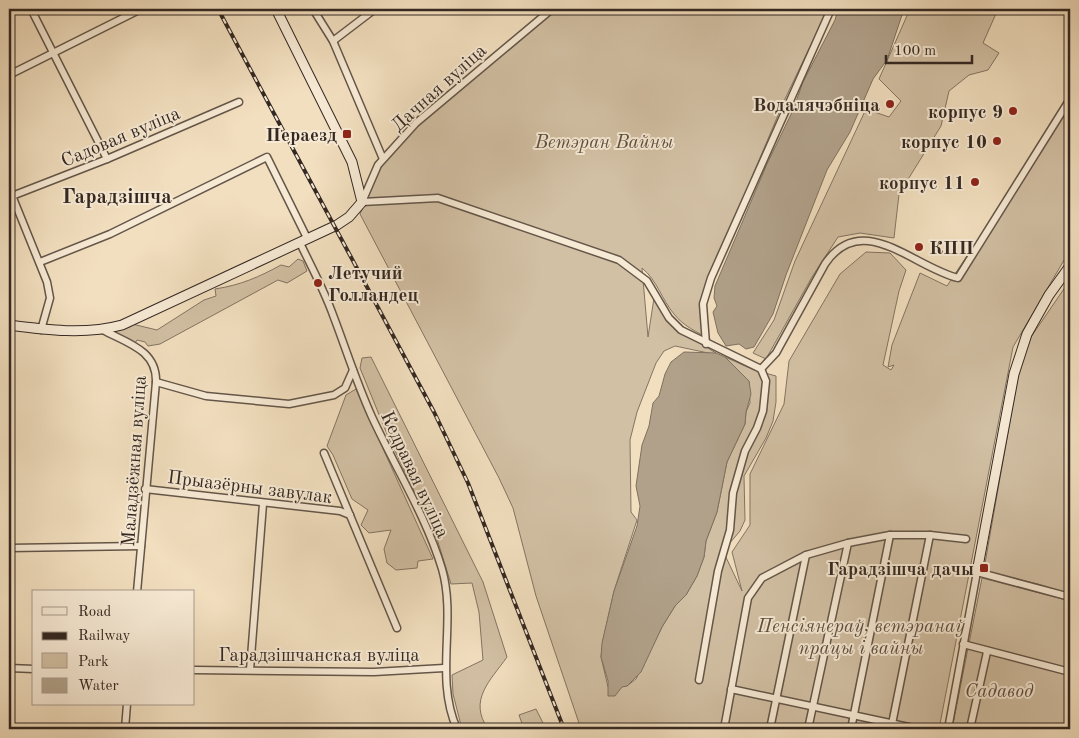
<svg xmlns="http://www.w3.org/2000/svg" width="1079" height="738" viewBox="0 0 1079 738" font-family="'Old Standard TT',serif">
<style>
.green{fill:#d2c0a4;stroke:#837463}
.water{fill:#b1a18a;stroke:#7f7160}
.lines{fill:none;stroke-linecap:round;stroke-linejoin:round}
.street-casing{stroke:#645649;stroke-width:9}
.secondary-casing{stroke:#342822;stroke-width:11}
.street{stroke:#f7ead5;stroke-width:6}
.secondary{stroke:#f7ead5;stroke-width:9}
.rail-casing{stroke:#342822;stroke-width:4}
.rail{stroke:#f7ead5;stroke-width:2;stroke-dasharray:5.5;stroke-linecap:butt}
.poi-dot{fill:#8f2418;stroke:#f7ead5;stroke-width:2}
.labels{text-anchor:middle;stroke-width:4;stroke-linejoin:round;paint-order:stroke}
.street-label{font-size:19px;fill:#342822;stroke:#f7ead5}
.poi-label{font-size:19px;font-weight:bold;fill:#342822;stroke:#f7ead5;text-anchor:end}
.park-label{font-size:19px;font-style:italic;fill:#5c4e42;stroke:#f7ead5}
.quarter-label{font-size:21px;font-weight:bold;fill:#342822;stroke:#f7ead5}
</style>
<rect width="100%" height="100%" fill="#f2dfbf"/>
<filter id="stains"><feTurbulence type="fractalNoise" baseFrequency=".004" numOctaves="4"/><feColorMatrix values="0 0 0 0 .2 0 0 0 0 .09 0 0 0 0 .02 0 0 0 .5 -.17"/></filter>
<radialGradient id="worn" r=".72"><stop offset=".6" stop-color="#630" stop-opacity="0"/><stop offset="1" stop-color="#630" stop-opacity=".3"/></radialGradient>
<g class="green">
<path d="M556,9h272l-44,92 -78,185v42l4,11c-13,-7 -27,-13 -36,-25 -12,-14 -17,-34 -32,-46l6,69 6,-39 19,29 43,26 -3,1 -38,-8 -11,5 -8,12 -19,49 -7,28 1,72 6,8 -23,71 -11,49 -2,17 7,30 19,-1 9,-7 26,-52 13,-21 11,-11 11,-19 7,-19 2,-16 11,-29 10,-50 18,-38 1,-12 4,-9 -1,-22 -24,-24 29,13 22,6v26l-3,19 -7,17 -22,38 1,44 -5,11 -17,20 19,40 -10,-39 18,-27v-51l34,-70 5,-43 51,-87 26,-22 24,1 16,17 -7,21 -16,74 8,5 3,-5 -6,2 4,-22 28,-72 27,13 123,-185v149l-57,97 -74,382h-358l-45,-133 -23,-88 -14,-30 -139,-264 23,-51 28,-31z"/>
<path d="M910,9h88l-15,34 16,10 -11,17 -19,5 -20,16 -8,35 -42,68 -5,44 -34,-5 -22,4 -26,40 -46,82 -13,-6 21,-33 21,-59 71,-152 23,8 12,-16 -22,-22z"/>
<path d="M298,259l5,2 4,10 -20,12 -9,-3 -118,64 -12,2 -3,-4 -8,-2 -2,3 -22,-11 19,-8 25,6 47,-30 12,-4 -1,-7c26,-4 44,-12 66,-24l8,2z"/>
<path d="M1070,280v314l-32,-10 -47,-11 -7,-4 36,-205 11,-27z"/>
<path d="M371,357l112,225 24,75c-17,24 -39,43 -19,72h-26l-9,-35 -1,-19 31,-15 -4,-48 -7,-29 -21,1 -13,-42 -51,-108 -27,-66 2,-10z"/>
<path d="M356,389l77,170 -15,2 -1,7 -21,2 -9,-7 -3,-14 7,-19 -22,3 -8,-8 7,-15 -16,-11 -19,-44 -6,-9 19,-51z"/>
<path d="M982,578l88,23v128h-118z"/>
<path d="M536,709l10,20h-22l-5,-14z"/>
</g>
<g class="water">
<path d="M838,9h66l-17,51 -14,19 -23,53 -23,38 -41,105 -13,39 -19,33 -8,2 -7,-5 -13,2 -8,-13 -5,-21 4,-6 -3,-8 1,-12 52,-122 26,-54 10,-28 32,-62z"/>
<path d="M684,352l32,1 9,4 24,24 2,13 -5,18 -1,12 -18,38 -10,50 -11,29 -2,16 -7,19 -11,19 -11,11 -13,21 -21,45 -14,14 -5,1 -7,9h-7v-15l-7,-24 1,-14 12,-52 23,-65 3,-20 -4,-20 6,-41 7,-19 4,-23 6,-7 6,-22 6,-12z"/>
</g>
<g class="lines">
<g class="street-casing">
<g id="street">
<path d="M31,9l76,150"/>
<path d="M313,9l20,32 50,118"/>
<path d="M552,9l-136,114 -38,42 -16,37 76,-4 181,62 28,21 22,37 12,12 80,39 15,-16 49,-89c37,-55 88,3 133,14l112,-179"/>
<path d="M333,41l42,-32"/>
<path d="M9,75l132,-66"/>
<path d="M9,188l38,94 3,16 -9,32"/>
<path d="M12,196l95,-37 132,-57"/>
<path d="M300,243c11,23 24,47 33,72 13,34 24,69 39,102 23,50 54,99 70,152 15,52 -8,109 15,160"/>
<path d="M40,262l70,-28 157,-77 40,81"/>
<path d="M103,330c24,13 54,20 53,52l-19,210"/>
<path d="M706,344l-3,-40 8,-26 120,-269"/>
<path d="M156,382l50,14 83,8 45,-9 11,-7 8,-18"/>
<path d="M324,453l73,175"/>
<path d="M145,489l195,22 10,4"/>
<path d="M9,548l132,-2"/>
<path d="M963,644l107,28"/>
<path d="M9,668l25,1"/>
<path d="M194,670l180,2 70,-4"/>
<path d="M250,670l13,-166"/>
<path d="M699,680l19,-109 12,-41 3,-37 12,-42 12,-23 6,-17 3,-30 -5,-12"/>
<path d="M731,689l187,40"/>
<path d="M125,729l2,-25"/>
<path d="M724,729l24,-131 14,-20 44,-23 42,-12 42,-8h40l36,4"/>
<path d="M770,729l36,-174"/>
<path d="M808,729l40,-186"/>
<path d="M851,729l39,-194"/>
<path d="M891,729l39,-194"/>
<path d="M948,729l29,-157 93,25"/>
<path d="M970,729l17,-77"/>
</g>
</g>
<g class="secondary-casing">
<g id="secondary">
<path d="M9,325c38,5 76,10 113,0l215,-100 12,-8 13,-15 -10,-40 -76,-153"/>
<path d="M977,572l37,-198 13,-40 22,-39 21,-29"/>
</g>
</g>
<use href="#street" class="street"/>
<use href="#secondary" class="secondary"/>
<g class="rail-casing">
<path id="rail" d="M218,9l216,403 34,71 96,246"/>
</g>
<use href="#rail" class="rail"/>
</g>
<g class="poi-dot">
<circle cx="890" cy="104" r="5"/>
<circle cx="1013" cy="111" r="5"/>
<rect x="342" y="129" width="10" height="10" rx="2.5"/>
<circle cx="997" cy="141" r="5"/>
<circle cx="975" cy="182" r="5"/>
<circle cx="919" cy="247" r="5"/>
<circle cx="318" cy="283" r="5"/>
<rect x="979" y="563" width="10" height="10" rx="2.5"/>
</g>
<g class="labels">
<g class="street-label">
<text transform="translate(438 87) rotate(-42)" y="7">Дачная вуліца</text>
<text transform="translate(120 136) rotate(-23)" y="7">Садовая вуліца</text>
<text transform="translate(133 461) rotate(-86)" y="7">Маладзёжная вуліца</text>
<text transform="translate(416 474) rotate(65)" y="7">Кедравая вуліца</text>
<text transform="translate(250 486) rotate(7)" y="7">Прыазёрны завулак</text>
<text x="319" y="661">Гарадзішчанская вуліца</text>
</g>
<g class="poi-label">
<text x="880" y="111">Водалячэбніца</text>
<text x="1003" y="118">корпус 9</text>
<text x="337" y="141">Пераезд</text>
<text x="987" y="148">корпус 10</text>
<text x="965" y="189">корпус 11</text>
<text x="929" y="254" text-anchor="start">КПП</text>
<text x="328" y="279" text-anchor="start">Летучий<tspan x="328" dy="22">Голландец</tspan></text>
<text x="974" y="575">Гарадзішча дачы</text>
</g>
<g class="park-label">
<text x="604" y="148">Ветэран Вайны</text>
<text x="861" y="632">Пенсіянераў, ветэранаў<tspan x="861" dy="22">працы і вайны</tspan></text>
<text x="999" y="697">Садавод</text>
</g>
<g class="quarter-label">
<text x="117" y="203">Гарадзішча</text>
</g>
</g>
<rect width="1079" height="738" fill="none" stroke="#f2dfbf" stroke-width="30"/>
<rect x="10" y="10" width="1059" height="718" fill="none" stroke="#342822" stroke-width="2.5"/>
<rect x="15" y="15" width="1049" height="708" fill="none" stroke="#342822"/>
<rect x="32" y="590" width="162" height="115" fill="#f7ead5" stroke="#a99c8d"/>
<rect x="42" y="607" width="25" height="8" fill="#f7ead5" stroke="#a99c8d"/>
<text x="78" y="616" font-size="15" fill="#342822">Road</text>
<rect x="42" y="632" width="25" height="8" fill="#342822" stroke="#a99c8d"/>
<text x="78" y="640" font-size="15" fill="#342822">Railway</text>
<rect x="42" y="653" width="25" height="15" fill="#d2c0a4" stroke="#a99c8d"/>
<text x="78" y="666" font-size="15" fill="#342822">Park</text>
<rect x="42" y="678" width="25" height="15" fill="#b1a18a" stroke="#a99c8d"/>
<text x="78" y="690" font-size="15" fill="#342822">Water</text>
<path d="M886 55v8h86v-8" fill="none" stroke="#342822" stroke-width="2.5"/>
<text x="894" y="55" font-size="15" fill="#342822" stroke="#f7ead5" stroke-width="4" paint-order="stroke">100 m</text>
<rect width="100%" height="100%" filter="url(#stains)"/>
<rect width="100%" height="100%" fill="url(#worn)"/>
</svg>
